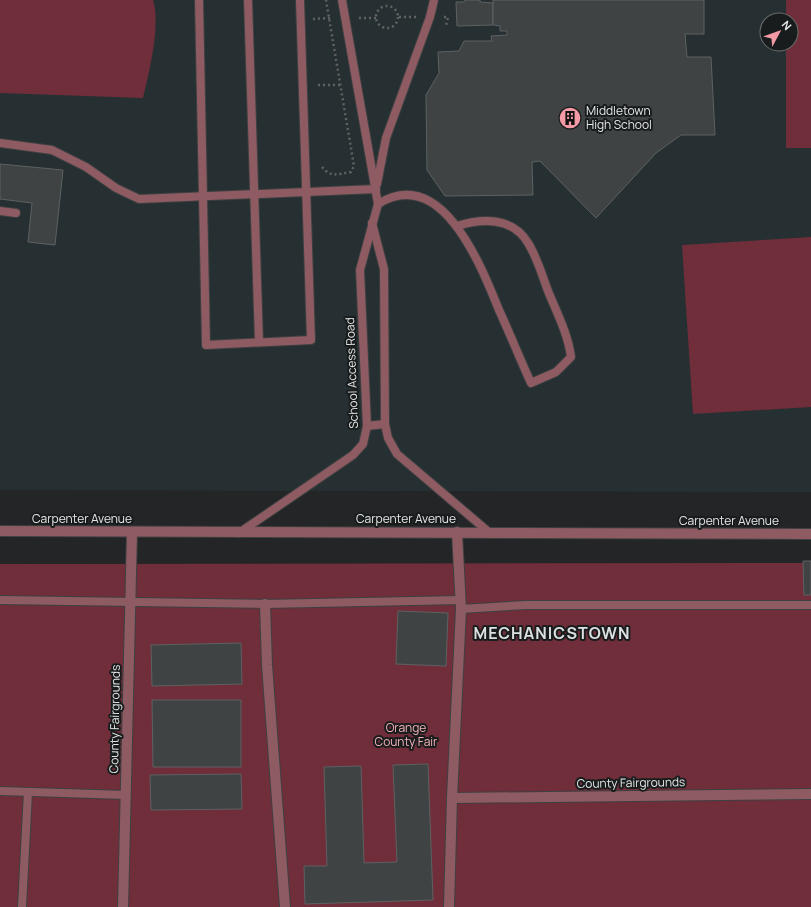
<svg xmlns="http://www.w3.org/2000/svg" width="811" height="907" viewBox="0 0 811 907" font-family="Manrope,sans-serif">
<style>
.built{fill:#263032;fill-rule:evenodd}
.green{fill:#6f2e3a}
.building{fill:#404344;stroke:#5e6162}
.lines{fill:none;stroke-linecap:round;stroke-linejoin:round}
.service-casing{stroke:#3e4041;stroke-width:10}
.minor-casing{stroke:#3e4041;stroke-width:12}
.path{stroke:#606263;stroke-width:2.5;stroke-dasharray:2 3;stroke-linecap:butt}
.service{stroke:#8f5b62;stroke-width:8}
.minor{stroke:#8f5b62;stroke-width:10}
.labels{text-anchor:middle;stroke-width:4;stroke-linejoin:round;paint-order:stroke}
.poi-label{font-size:12px;fill:#e6e8e8;stroke:#191c1c;text-anchor:start}
.street-label{font-size:12px;fill:#e6e8e8;stroke:#191c1c}
.park-label{font-size:12px;fill:#f3b3ba;stroke:#191c1c}
.district-label{font-size:16px;font-weight:bold;letter-spacing:1px;fill:#dce0e0;stroke:#191c1c}
</style>
<rect width="100%" height="100%" fill="#232526"/>
<path class="built" d="M0,0h811v492l-811,-2zM767,20h24v24h-24z"/>
<g class="green">
<path d="M0,0h153c8,25 -4,73 -10,98l-143,-5z"/>
<path d="M786,0h25v148h-25v-104h5v-24h-5z"/>
<path d="M811,237v170l-118,7 -11,-169z"/>
<path d="M811,563v344h-811v-343z"/>
</g>
<g class="building">
<path d="M465,0h15v2l13,1v22l-36,1 -1,-24h8z"/>
<path d="M493,0h211v34h-19l2,23h24l4,78h-34l-25,18 -60,65 -56,-57 -8,1 1,33 -88,1 -18,-26 -1,-75 13,-22 -1,-21 21,-1 5,-10h28l-1,-5 16,-1v-4h-7v-5l-7,-1z"/>
<path d="M0,164l63,6 -8,75 -27,-3 4,-39 -32,-4z"/>
<path d="M803,561h8v34h-7z"/>
<path d="M398,611l50,2 -2,53 -50,-2z"/>
<path d="M241,643l1,41 -90,2 -1,-41z"/>
<path d="M152,700h89v67h-88z"/>
<path d="M428,764l5,136 -128,4 -1,-38h23l-3,-99 37,-1 3,97 33,-1 -4,-97z"/>
<path d="M241,774l1,35 -91,1 -1,-35z"/>
</g>
<g class="lines">
<g class="service-casing">
<g id="service">
<path d="M199,0l7,345 105,-5 -11,-340"/>
<path d="M248,0l11,342"/>
<path d="M0,143l52,7 34,17 30,21 23,11 237,-10"/>
<path d="M377,184l9,-46 44,-121 4,-17"/>
<path d="M378,204c64,-40 103,62 121,106 11,24 21,49 32,73l25,-11 15,-15c-3,-23 -14,-44 -23,-66 -6,-16 -11,-34 -20,-48 -15,-26 -46,-25 -71,-17"/>
<path d="M0,211l16,2"/>
<path d="M372,223l12,46 1,155 3,14 9,16 94,80"/>
<path d="M367,426l18,-2"/>
<path d="M239,533l114,-78 10,-11 4,-18 -7,-156 18,-66 -36,-204"/>
<path d="M0,600l265,4 196,-4"/>
<path d="M461,609l65,-4h285"/>
<path d="M0,791l126,4"/>
<path d="M22,907l6,-115"/>
</g>
</g>
<g class="minor-casing">
<g id="minor">
<path d="M0,531l811,3"/>
<path d="M265,604l2,61 18,242"/>
<path d="M452,798l359,-4"/>
<path d="M123,907l9,-375"/>
<path d="M449,907l3,-109 9,-189 -4,-77"/>
</g>
</g>
<g class="path">
<circle cx="387" cy="17" r="11"/>
<path d="M399,17h18"/>
<path d="M444,17h4l-2,9"/>
<path d="M359,18h17"/>
<path d="M313,19l17,-1"/>
<path d="M318,85h22"/>
<path d="M322,167c9,11 16,7 29,5l3,-6 -28,-166"/>
</g>
<use href="#service" class="service"/>
<use href="#minor" class="minor"/>
</g>
<defs>
<g id="building-disc" transform="scale(1.15)"><circle r="9.5" fill="#f49aa6" stroke="#191c1c"/><path d="M-4-6H4V6H1V3H-1V6H-4ZM-2.5-4.3h1.7v1.8h-1.7ZM.8-4.3h1.7v1.8H.8ZM-2.5-1h1.7V.8h-1.7ZM.8-1h1.7V.8H.8Z" fill="#111"/></g>
</defs>
<g fill-rule="evenodd">
<use href="#building-disc" x="570" y="118"/>
</g>
<g class="labels">
<g class="poi-label">
<text x="586" y="115">Middletown<tspan x="586" dy="14">High School</tspan></text>
</g>
<g class="street-label">
<text transform="translate(352 373) rotate(-92)" y="4">School Access Road</text>
<text x="82" y="523">Carpenter Avenue</text>
<text x="406" y="523">Carpenter Avenue</text>
<text x="729" y="525">Carpenter Avenue</text>
<text transform="translate(115 719) rotate(-89)" y="4">County Fairgrounds</text>
<text transform="translate(631 783) rotate(-1)" y="4">County Fairgrounds</text>
</g>
<g class="park-label">
<text x="406" y="732">Orange<tspan x="406" dy="14">County Fair</tspan></text>
</g>
<g class="district-label">
<text x="552" y="639">MECHANICSTOWN</text>
</g>
</g>
<g transform="translate(779 32) rotate(49)"><circle r="19" fill="#191c1c" stroke="#6b6e6e"/>
<path d="M0-3L7 15L0 10L-7 15Z" fill="#f49aa6"/>
<text y="-6" font-size="11" font-weight="bold" text-anchor="middle" fill="#e6e8e8">N</text>
</g>
</svg>
